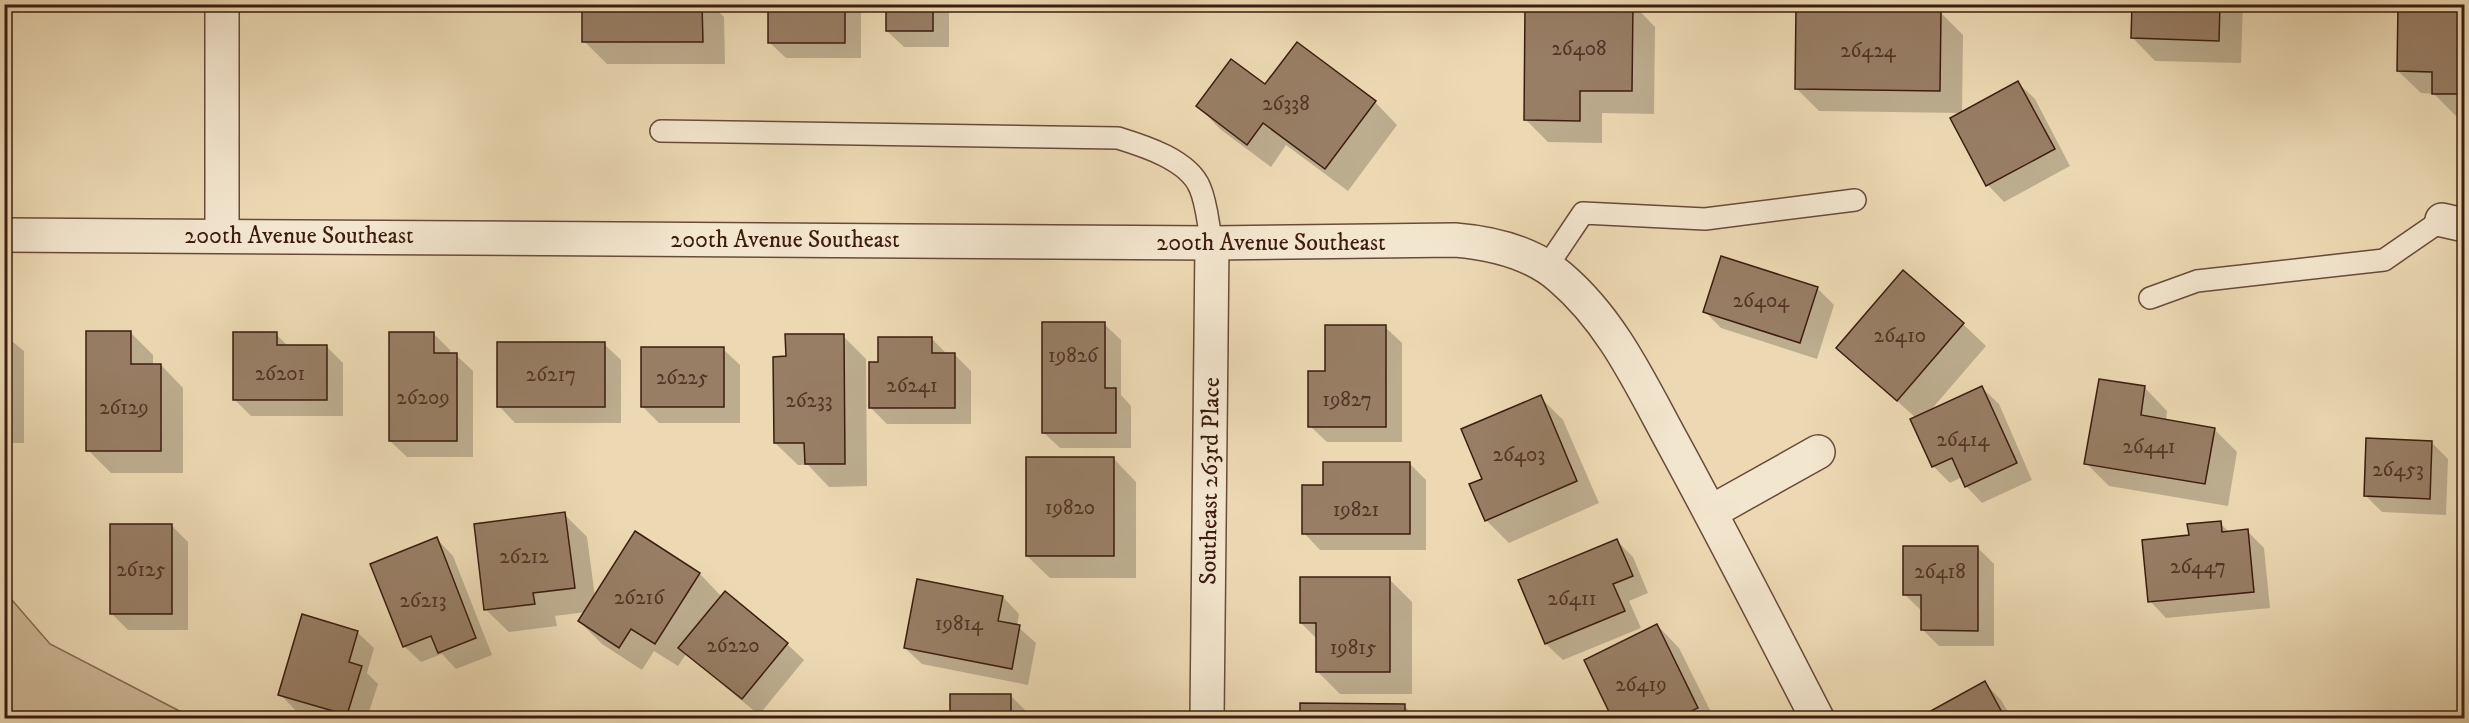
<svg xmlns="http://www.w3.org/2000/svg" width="2469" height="723" viewBox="0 0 2469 723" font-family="'IM FELL DW Pica',serif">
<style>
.green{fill:#ceb997;stroke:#866a54;stroke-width:1.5}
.shadow{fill:#0003}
.building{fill:#987e65;stroke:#3d1c10;stroke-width:1.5}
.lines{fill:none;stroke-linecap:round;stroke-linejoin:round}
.service-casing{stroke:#694b39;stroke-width:24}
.minor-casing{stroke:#694b39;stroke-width:36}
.service{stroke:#f3e6ce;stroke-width:21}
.minor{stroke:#f3e6ce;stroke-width:33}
.labels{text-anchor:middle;stroke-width:6;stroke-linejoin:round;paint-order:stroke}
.number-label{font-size:21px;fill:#543425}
.street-label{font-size:24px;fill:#3d1c10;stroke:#f3e6ce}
</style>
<rect width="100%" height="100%" fill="#ecd9b3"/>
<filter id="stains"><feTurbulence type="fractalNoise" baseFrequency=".00333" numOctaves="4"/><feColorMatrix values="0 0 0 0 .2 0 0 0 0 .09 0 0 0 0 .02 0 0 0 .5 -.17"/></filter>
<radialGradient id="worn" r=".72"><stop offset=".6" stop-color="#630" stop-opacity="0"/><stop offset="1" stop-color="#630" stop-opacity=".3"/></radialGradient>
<path class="green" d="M5,592l45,52 143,74h-188z"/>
<g class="shadow">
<path d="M583,4h128l13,13 1,47h-118l-23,-23z"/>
<path d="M769,4h92v54h-75l-17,-16z"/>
<path d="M887,4h62v43h-45l-17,-16z"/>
<path d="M1633,4l22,23 -1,87 -52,-1v30l-54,-1 -23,-23z"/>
<path d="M2134,4h109l-2,59 -86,-2 -22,-23z"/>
<path d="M2400,4h64v112h-8l-22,-22 -13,-1 -23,-22z"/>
<path d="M1940,12l23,23 -1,78 -143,-2 -23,-23z"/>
<path d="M2018,83l17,16 35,67 -66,36 -16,-17 -36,-66z"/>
<path d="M1265,86l110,16 22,23 -49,66 -62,-46 -15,22 -51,-38 -22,-23z"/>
<path d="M1817,288l17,17 -17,54 -96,-31 -16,-16z"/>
<path d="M1104,324l17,16v55l10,11v42h-71l-17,-16z"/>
<path d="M1963,324l23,22 -56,65 52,-23 17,16 33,76 -50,23 -16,-17 -4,-9 -12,6 -17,-17 -17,-48 -78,-70z"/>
<path d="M1385,327l17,16v99h-75l-17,-16 17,-54z"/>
<path d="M130,332l23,23v10h8l22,23v85h-72l-23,-23z"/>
<path d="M276,334l12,12h38l17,17v53h-92l-16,-16z"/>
<path d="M434,334l16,16v5h6l17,16v86h-66l-17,-16z"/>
<path d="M4,335l20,16v92h-20z"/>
<path d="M843,336l23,23 1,127 -38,1 -21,-22h-10l-23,-22 13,-85z"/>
<path d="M932,339l16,16h7l16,16v53h-84l-17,-17 10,-44z"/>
<path d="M604,344l17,16v63h-106l-16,-17z"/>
<path d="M723,349l17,16v58h-81l-17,-17z"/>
<path d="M2145,388l22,23 -1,10 48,8 23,23 -9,54 -119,-20 -23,-23z"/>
<path d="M1540,397l23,23 36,83 -90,40 -23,-23 -2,-41z"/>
<path d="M2431,442l17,17 -2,56 -64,-3 -16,-16z"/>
<path d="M1114,459l22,23v96h-86l-23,-22z"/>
<path d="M1410,464l16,16v70h-106l-16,-17 21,-47z"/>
<path d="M564,514l23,23 8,60 41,-64 64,41 22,23 65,47 17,16 -45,55 -73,-61 -8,12 -24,-15 -12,19 -40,-26 -23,-23 7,-9 -31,4 2,10 -48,6 -23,-22z"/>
<path d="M2220,523l10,10 17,-2 17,17 6,60 -104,10 -16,-17 41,-64z"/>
<path d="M171,525l17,17v88h-60l-16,-16z"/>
<path d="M437,539l16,17 39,99 -36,14 -14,-15 -21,8 -17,-16z"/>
<path d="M1617,541l16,16 15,36 -19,8 12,27 -78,32 -17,-16 -26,-63z"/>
<path d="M1978,548l16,16v82h-55l-17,-17v-18l-18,-17z"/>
<path d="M1389,579l23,23v92h-72l-23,-23v-32l-16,-16z"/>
<path d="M1003,597l16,17 -2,12 19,17 -8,42 -106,-21 -17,-16z"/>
<path d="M1657,625l22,23 35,70h-100l-28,-58z"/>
<path d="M357,632l17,16 -7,25 11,11 -11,34h-44l-27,-7 -16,-17z"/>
<path d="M1985,683l16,17 11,18h-80l-3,-4z"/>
<path d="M952,695h58l17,17v6h-75z"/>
<path d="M1301,705l103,1 13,12h-116z"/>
</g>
<g class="building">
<path d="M582,4h120l1,38h-121z"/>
<rect x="768" y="4" width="77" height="39"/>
<rect x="886" y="4" width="47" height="27"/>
<path d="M1525,4h108l-1,87h-52v30l-56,-1z"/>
<path d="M2132,4h88l-1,37 -88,-3z"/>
<path d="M2398,4h66v90h-32v-22l-35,-1z"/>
<path d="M1796,8l145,3 -1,80 -145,-2z"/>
<path d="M1297,42l79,59 -51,68 -62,-46 -16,22 -51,-39 35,-47 34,25z"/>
<path d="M2018,81l37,68 -69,37 -36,-68z"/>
<path d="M1721,256l97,31 -18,56 -97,-31z"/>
<path d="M1903,270l61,53 -67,78 -61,-53z"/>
<path d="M1042,322h63v66h11v45h-74z"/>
<path d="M1325,325h61v102h-78v-56h17z"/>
<path d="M86,331h45v33h30v87h-75z"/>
<path d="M233,332h44v13h50v55h-94z"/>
<path d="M389,332h45v21h23v88h-68z"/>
<rect x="4" y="333" width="4" height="94"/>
<path d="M785,334h59l1,130h-40l-1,-21h-30l-1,-86 13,-1z"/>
<path d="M878,337h54v16h23v55h-86v-46h9z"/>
<rect x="497" y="342" width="108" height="65"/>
<rect x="641" y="347" width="83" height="60"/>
<path d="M2099,379l46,7 -4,29 74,13 -10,56 -121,-20z"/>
<path d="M1982,386l35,77 -52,24 -13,-29 -20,9 -22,-48z"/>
<path d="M1541,395l36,86 -92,40 -16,-37 13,-5 -21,-50z"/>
<path d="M2366,438l66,3 -2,58 -66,-3z"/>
<rect x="1026" y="457" width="88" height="99"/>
<path d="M1323,462h87v72h-108v-49h21z"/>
<path d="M565,512l10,76 -42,5 2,11 -51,6 -10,-86z"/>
<path d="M2221,521l1,11 26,-3 6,63 -106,10 -6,-62 47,-5 -2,-11z"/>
<rect x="110" y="524" width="62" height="90"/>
<path d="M635,531l65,42 -45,71 -24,-15 -12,19 -41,-27z"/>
<path d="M437,537l39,101 -38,15 -7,-17 -28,11 -33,-83z"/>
<path d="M1617,539l16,37 -20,8 12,27 -80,33 -27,-64z"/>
<path d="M1903,546h75v85l-57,-1v-35h-18z"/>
<path d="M1300,577h90v95h-74v-49h-16z"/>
<path d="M917,579l86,17 -5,25 22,4 -8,44 -108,-21z"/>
<path d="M725,591l63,52 -46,56 -64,-51z"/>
<path d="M302,614l56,17 -9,31 13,4 -15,49 -69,-20z"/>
<path d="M1657,624l41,84 -22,10h-64l-28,-58z"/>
<path d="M1985,681l20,37h-75l-3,-5z"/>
<rect x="950" y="694" width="61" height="24"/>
<path d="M1300,703l105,1v14h-105z"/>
</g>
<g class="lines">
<g class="service-casing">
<g id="service">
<path d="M661,131l457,7c26,8 71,22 82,50 7,16 8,37 12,55"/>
<path d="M1546,268l37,-55 122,6 150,-19"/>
<path d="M2150,298l47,-17 187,-21 58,-40"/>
</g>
</g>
<g class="minor-casing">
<g id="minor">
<path d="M2442,220l22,5"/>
<path d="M4,235l1208,8 243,-3c36,3 76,12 105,37 53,45 81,108 114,168 49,90 96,182 143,273"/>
<path d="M222,235v-231"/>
<path d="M1711,512l107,-60"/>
<path d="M1207,718l5,-475"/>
</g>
</g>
<use href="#service" class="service"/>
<use href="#minor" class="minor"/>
</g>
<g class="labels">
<g class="number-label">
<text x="1579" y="55">26408</text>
<text x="1868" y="57">26424</text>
<text x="1286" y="110">26338</text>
<text x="1761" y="307">26404</text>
<text x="1900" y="342">26410</text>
<text x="1073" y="362">19826</text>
<text x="280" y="380">26201</text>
<text x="551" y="381">26217</text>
<text x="682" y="384">26225</text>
<text x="912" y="392">26241</text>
<text x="423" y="404">26209</text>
<text x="1347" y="406">19827</text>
<text x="809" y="407">26233</text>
<text x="124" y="414">26129</text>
<text x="1963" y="446">26414</text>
<text x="2149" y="453">26441</text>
<text x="1519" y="461">26403</text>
<text x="2398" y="476">26453</text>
<text x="1070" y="514">19820</text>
<text x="1356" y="516">19821</text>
<text x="524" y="563">26212</text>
<text x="2198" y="573">26447</text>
<text x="141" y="576">26125</text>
<text x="1940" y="578">26418</text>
<text x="639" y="604">26216</text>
<text x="1572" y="605">26411</text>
<text x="423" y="607">26213</text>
<text x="959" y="630">19814</text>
<text x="733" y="652">26220</text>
<text x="1353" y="654">19815</text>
<text x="1641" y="691">26419</text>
</g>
<g class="street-label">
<text x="299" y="243">200th Avenue Southeast</text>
<text x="785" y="247">200th Avenue Southeast</text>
<text x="1271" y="250">200th Avenue Southeast</text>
<text transform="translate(1209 481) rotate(-89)" y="8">Southeast 263rd Place</text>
</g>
</g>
<rect width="2469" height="723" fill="none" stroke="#ecd9b3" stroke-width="24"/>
<rect x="6" y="6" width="2457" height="711" fill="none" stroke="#3d1c10" stroke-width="3"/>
<rect x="12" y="12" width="2445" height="699" fill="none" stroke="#3d1c10" stroke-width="1.5"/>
<rect width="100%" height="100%" filter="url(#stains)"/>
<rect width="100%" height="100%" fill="url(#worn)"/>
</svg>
